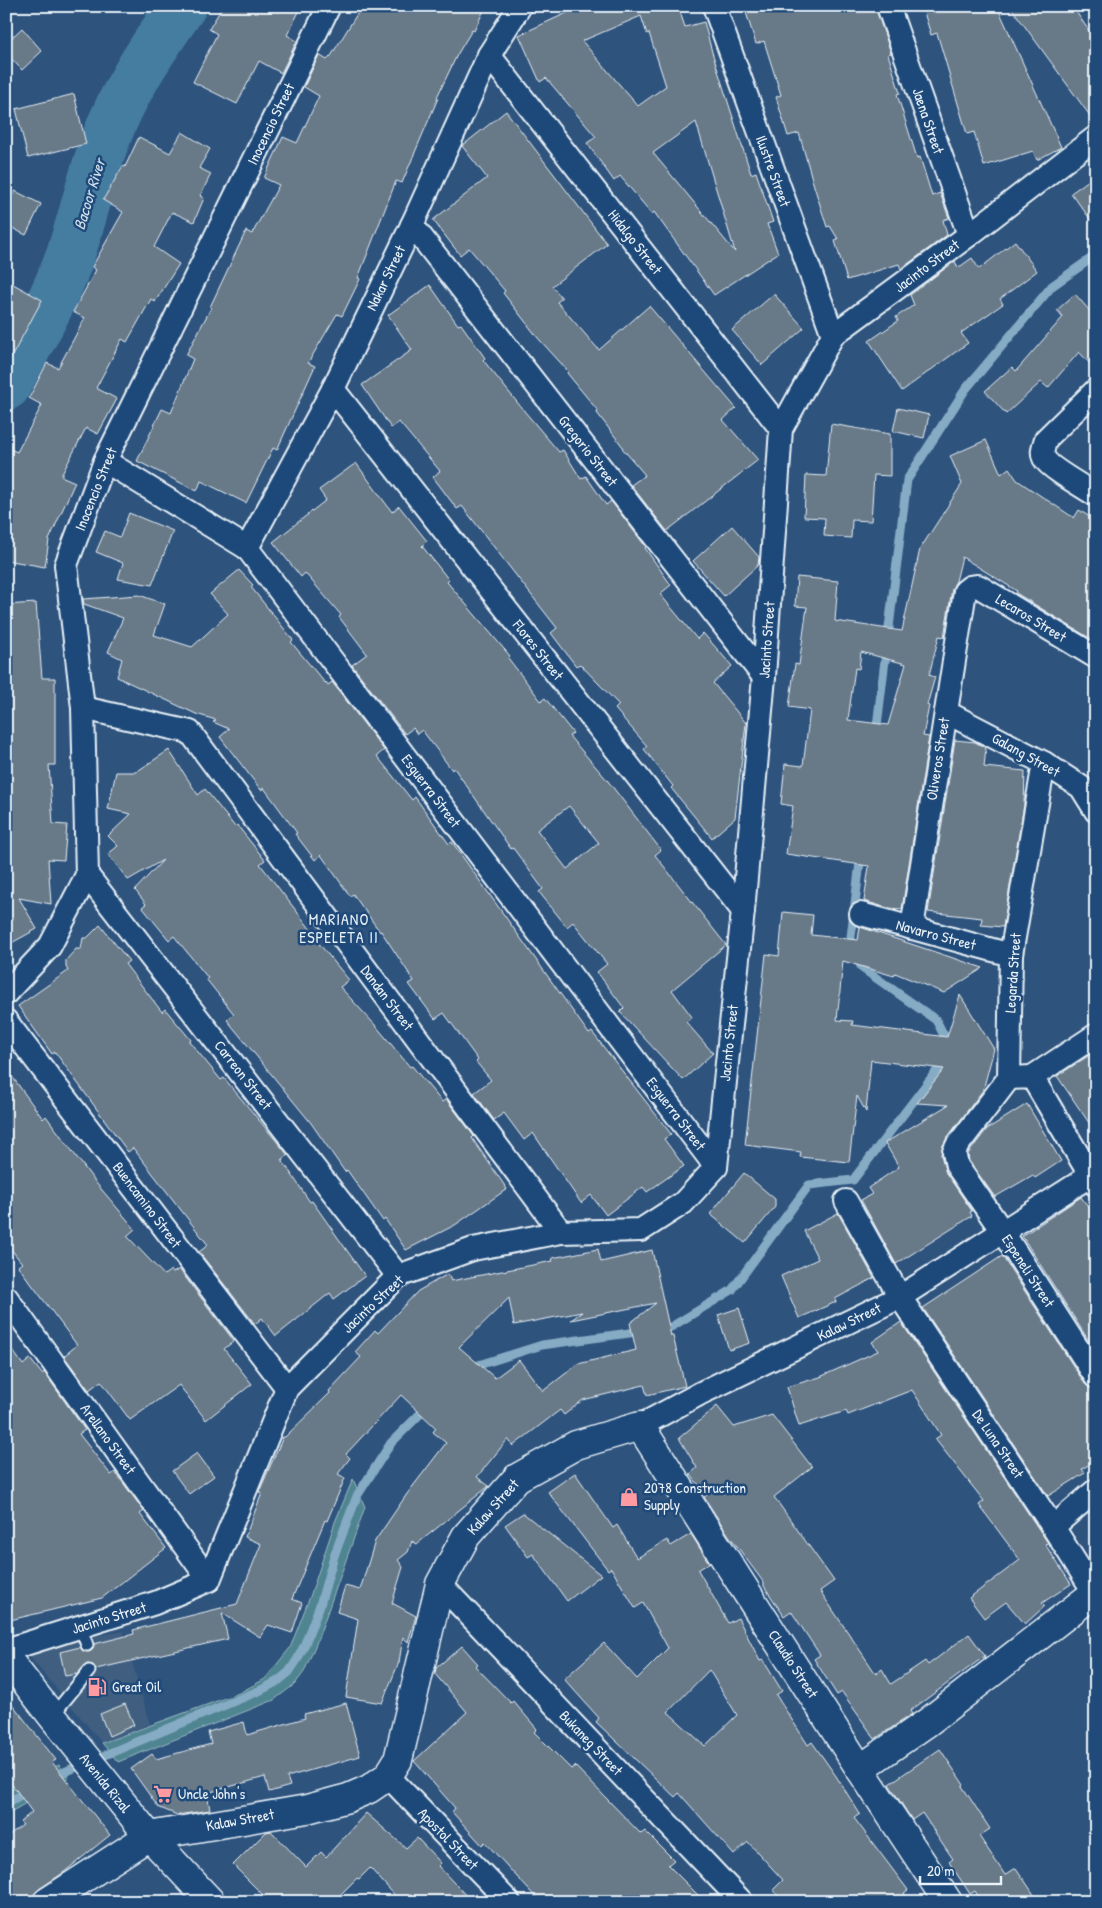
<svg xmlns="http://www.w3.org/2000/svg" width="1102" height="1908" viewBox="0 0 1102 1908" font-family="'Patrick Hand',sans-serif">
<style>
.built{fill:#3f5e80}
.green{fill:#4f8491;stroke:#9cbac4}
.lines{fill:none;stroke-linecap:round;stroke-linejoin:round}
.stream{stroke:#86abc4;stroke-width:9}
.river{stroke:#457da1;stroke-width:49}
.building{fill:#687988;stroke:#e8f1f8;fill-rule:evenodd}
.lane-casing{stroke:#e8f1f8;stroke-width:15}
.street-casing{stroke:#e8f1f8;stroke-width:26}
.secondary-casing{stroke:#e8f1f8;stroke-width:31}
.lane{stroke:#1f4a7a;stroke-width:11}
.street{stroke:#1f4a7a;stroke-width:22}
.secondary{stroke:#1f4a7a;stroke-width:28}
.labels{text-anchor:middle;stroke-width:5;stroke-linejoin:round;paint-order:stroke}
.street-label{font-size:15px;fill:#e8f1f8;stroke:#1f4a7a}
.poi-label{font-size:15px;fill:#e8f1f8;stroke:#1f4a7a;text-anchor:start}
.water-label{font-size:16px;font-style:italic;fill:#d0e0eb;stroke:#1f4a7a}
.neighbourhood-label{font-size:16px;letter-spacing:1px;fill:#e8f1f8;stroke:#1f4a7a}
</style>
<rect width="100%" height="100%" fill="#2e537d"/>
<filter id="ink" filterUnits="userSpaceOnUse"><feTurbulence type="fractalNoise" baseFrequency=".02" numOctaves="2"/><feDisplacementMap in="SourceGraphic" scale="10" xChannelSelector="R" yChannelSelector="G"/><feConvolveMatrix kernelMatrix="1 2 1 2 8 2 1 2 1" color-interpolation-filters="sRGB"/></filter>
<g filter="url(#ink)">
<path class="built" d="M123,1631l27,93 -48,19 -78,-93z"/>
<g class="green">
<path d="M353,1479l12,28 -49,137 -12,28 -9,12 -21,16 -156,62 -16,-19 137,-50 26,-14 25,-31 21,-54 24,-72z"/>
<path d="M59,1765l10,12 -63,38v-24z"/>
</g>
<g class="lines">
<g class="stream">
<path d="M876,734l31,-254 58,-90 87,-104 44,-31"/>
<path d="M861,854l-11,91 12,23 74,52 14,27"/>
<path d="M659,1329l12,-2 61,-37 77,-105 44,-5 92,-120"/>
<path d="M469,1368l73,-23 102,-14"/>
<path d="M50,1778l211,-88 17,-9 11,-9 8,-12 7,-14 16,-41 14,-49 23,-60 34,-53 38,-38"/>
<path d="M6,1804l24,-15"/>
</g>
<path class="river" d="M6,386c21,-40 45,-79 61,-122 15,-40 23,-83 38,-123 18,-49 47,-92 77,-135"/>
</g>
<g class="building">
<path d="M223,6h79l-15,29 10,6 -16,32 -22,-12 -22,43 -44,-22 24,-48 -8,-5z"/>
<path d="M362,6h124l-12,25 -2,-1 -15,25 -20,42 1,1 -36,85 -6,-2 -38,97 2,1 -18,37 -5,-2 -29,49 7,3 -38,84 -4,-2 -27,55 -45,-22 -4,10 -60,-30 25,-52 9,4 22,-54 -7,-4 25,-47 -1,-1 36,-76 6,3 27,-49 -15,-7 19,-41 14,6 22,-47 -15,-9 15,-32 8,5 4,-4z"/>
<path d="M582,6h96l7,21 19,-5 8,30 39,122 5,-2 17,50 -6,2 11,29 -64,42 -60,-83 -2,2 -32,-38 -6,5 -27,-38 9,-6 -50,-59 -6,4 -21,-47zM641,16l6,18 2,-1 17,53 -28,20 -56,-65zM696,122l39,130 -82,-99z"/>
<path d="M744,6h131l16,47 -3,1 12,39 -3,1 20,64 3,-1 12,39 8,-3 9,25 -6,2 4,15 -46,34 -2,-5 -52,16 -12,-39 3,-2 -8,-13 -3,1 -13,-41 -15,-53 -11,3 -12,-39 5,-2 -17,-54 -8,3z"/>
<path d="M922,6h75l64,141 -24,13 -4,-9 -49,15 -10,-34 -7,2 -30,-101 -6,2z"/>
<path d="M1010,6h62l24,35v83z"/>
<path d="M22,28l20,23 -20,19 -16,-17v-10z"/>
<path d="M74,94l12,50 -58,14 -12,-49z"/>
<path d="M506,111l101,133 -55,42 10,12 -5,4 42,48 50,-44 87,102 -13,12 35,40 -91,71 -36,-46 14,-10 -23,-27 1,-1 -26,-34 1,-2 -31,-38 1,-2 -30,-33 -35,-45 2,-2 -36,-43 -9,7 -27,-35 54,-42 -25,-32z"/>
<path d="M182,132l28,17 -11,19 12,6 -11,22 4,2 -10,24 -22,-10 -18,35 25,17 -24,38 -4,-3 -24,43 -5,-3 -26,49 21,11 -19,35 -12,-6 -25,48 14,6 -26,58 -4,27 -39,-7v-113l11,5 25,-47 -13,-7 18,-35 11,5 27,-50 -12,-6 23,-42 -4,-3 31,-55 -20,-12 20,-34 2,1 14,-30 31,16z"/>
<path d="M1096,175v52l-25,-34z"/>
<path d="M15,191l26,13 -15,31 -20,-10v-17z"/>
<path d="M1015,241l22,30 -37,28 3,5 -42,29 7,10 -66,48 -33,-50 29,-20 -2,-4 18,-12 -4,-10 45,-34 3,7 14,-10 7,11z"/>
<path d="M6,280l36,20 -36,67z"/>
<path d="M430,285l28,40 3,-1 24,34 -2,2 42,52 34,40 4,-2 18,29 5,-3 20,29 5,-4 35,46 -1,1 26,37 -11,9 37,45 6,-6 29,33 -19,17 33,40 -11,95 -23,20 -41,-50 2,-2 -29,-37 3,-3 -32,-37 4,-4 -39,-41 -4,2 -25,-33 6,-5 -95,-122 -5,3 -24,-32 7,-6 -41,-49 -8,6 -29,-43 50,-35 -24,-35z"/>
<path d="M774,294l30,34 -42,37 -30,-35z"/>
<path d="M1075,294l21,24v52l-17,-18 -31,36 -7,-6 -35,32 -21,-23 27,-24 4,4 47,-54 -6,-7z"/>
<path d="M898,408l31,7 -5,23 -31,-7z"/>
<path d="M831,424l59,10v42l-16,-1 -3,46 -19,-1 -1,18 -27,-2 1,-18 -21,-1 2,-42 20,1z"/>
<path d="M986,440l15,34 8,-6 8,12 57,38 5,-8 17,11v121l-80,-49 1,-2 -55,-34 -6,24 -4,8 -8,48 -5,-1 -10,39 6,2 -8,28 2,1 -6,30 6,1 -27,172 -14,-1 -24,-7 5,-35 -83,-12 7,-48 -12,-2 4,-40 18,2 7,-56 -21,-3 6,-43 4,1 8,-58 -12,-1 2,-29 41,4 -3,40 67,10 18,-82 42,-65 -12,-28zM861,652l45,12 -18,61 -40,-5 7,-52 4,1z"/>
<path d="M356,463l36,49 7,-6 28,35 -5,5 27,34 -2,2 63,74 -2,2 33,43 4,-3 28,35 -4,3 39,45 53,69 -6,5 71,90 -54,45 20,27 -6,5 27,31 -30,27 -63,-68 4,-4 -27,-36 10,-8 -34,-42 -6,5 -28,-35 4,-3 -30,-41 -2,1 -57,-81 -2,2 -30,-40 -5,4 -4,-6 -8,6 -53,-69 15,-11 -28,-37 2,-2 -36,-42 -4,4 -28,-35 53,-42 -7,-10zM569,806l30,37 -32,26 -30,-39z"/>
<path d="M129,513l44,18 -21,54 -34,-6 5,-16 -27,-11 9,-21 15,6z"/>
<path d="M732,526l27,31 -1,8 -34,31 -31,-35z"/>
<path d="M239,570l14,15 -2,2 42,53 -2,2 34,41 1,-1 2,3 4,-3 52,68 -7,6 35,44 3,-3 34,47 3,-2 137,192 3,-2 79,102 -7,5 20,27 -37,26 -4,-5 -37,28 -15,-20 -10,8 -48,-70 -9,7 -20,-27 -10,7 -20,-27 17,-13 -15,-18 2,-2 -34,-47 -9,6 -26,-35 5,-3 -33,-50 -1,1 -27,-38 -3,2 -29,-41 -6,5 -20,-26 2,-1 -33,-45 -3,2 -41,-53 9,-8 -16,-7 3,-2 -20,-6 -79,-37 5,-18 -14,-7 15,-34 -39,-14 -1,-5 56,-4 26,9 -11,31 38,12 36,-33 -18,-20z"/>
<path d="M36,603l6,75h13v87h-6l4,59 14,1 -3,35 -16,-1 3,45 -32,-6 18,31 -31,17v-341z"/>
<path d="M955,740l20,2 11,6 -2,19 41,4 -1,34 -21,122 -22,-2 1,-7 -54,-6z"/>
<path d="M169,750l29,45 7,-6 30,38 2,-2 28,35 -5,4 58,75 -2,1 33,40 -9,7 36,39 34,41 2,-1 30,36 4,-3 28,37 -2,2 35,51 -52,36 -49,25 -21,-31 -2,2 -36,-51 -2,2 -34,-49 -84,-103 7,-6 -28,-35 2,-1 -34,-42 -5,4 -27,-33 4,-3 -11,-14 28,-30 -35,20 -20,-26 10,-8 -10,-10 23,-22 -23,-5 8,-37h20z"/>
<path d="M783,912l30,3 -2,20 47,5 2,-13 123,41 -39,25 -49,-20 -1,3 -51,-15 -6,59 16,1 -1,4 95,12 13,-42 34,54 -11,41 -36,48 -5,9 -1,8 5,18 26,38 -2,1 2,4 -76,48 -35,-64 11,-6 -4,-6 31,-21 -14,-24 63,-38 -31,-2 27,-34 -73,-9 -5,52 -9,-16 -8,66 -49,-5 1,-5 -56,-7 21,-191 13,2z"/>
<path d="M100,925l29,36 -4,3 37,48 3,-3 26,31 -2,1 32,39 3,-2 64,77 -6,5 28,42 2,-1 53,75 -31,23 -4,-6 -54,43 -14,-18 -7,6 -56,-72 9,-7 -75,-97 -5,4 -73,-100 -3,2 -34,-48 50,-35 -2,-4v-7l10,-11h5l2,-11h4z"/>
<path d="M1096,1051v82l-39,-57z"/>
<path d="M6,1068l37,51 3,-3 50,67 39,46 -8,7 37,39 7,-5 2,3 6,-4 55,72 -10,8 28,35 -46,36 -27,-35 -49,35 -29,-39 -12,9 -25,-34 13,-11 -59,-79 4,-3 -16,-20z"/>
<path d="M1027,1104l34,57 -26,17 -2,-3 -38,22 -26,-36 -1,-7 19,-25z"/>
<path d="M744,1173l31,26v8l-30,36 -35,-29z"/>
<path d="M1081,1197l15,20v135l-74,-116z"/>
<path d="M838,1213l36,65 -39,21 1,3 -37,16 -18,-42 37,-17 -14,-28z"/>
<path d="M598,1249l3,13 51,-12 19,86h2l12,50 -38,9 -3,-10 -61,15 -19,15 -4,-5 -47,36 -5,-7 -31,38 12,9 -72,58 -5,-3 -4,11 -10,8 5,7 -11,36 24,13 -8,26 -5,-5 -4,25 -17,41 -36,-6 12,-78 -21,-7 8,-26 15,4 15,-49 32,-47 39,-51 -13,-11 3,-4 -35,-33 -55,59 4,4 -12,16 7,4 -18,43 -2,-1 -33,79 10,4 -10,30 -24,-8 -8,12 -38,-24 6,26 -132,30 -3,-4 -6,-1 -10,10 -12,2 -5,-24 20,-5 3,4 6,1 4,-3 1,-5 40,-10 -1,-4 104,-26 24,-60 -16,-7 17,-44 -3,-1 24,-55h2l45,-44 -1,-2 32,-34 -6,-5 20,-22 3,3 40,-42 30,-17 3,7 102,-20 -1,-3zM509,1298l5,27 68,-13 -11,8 85,-17 -26,20 6,27 -58,14 -35,27 -24,-31 -24,18 -36,-31z"/>
<path d="M1002,1256l83,128 5,4 6,2v70l-14,9 3,4 -37,23 -125,-188z"/>
<path d="M739,1308l11,35 -21,7 -11,-35z"/>
<path d="M901,1322l141,212 6,9 -3,1 26,40 -29,19 3,3 -20,18 -19,-22 -22,16 -15,-20 51,-38 -41,-55 5,-4 -49,-62 6,-4 -29,-45 -64,25 -2,-4 -47,15 -12,-39 33,-10 58,-26 -6,-9z"/>
<path d="M6,1341l17,24 7,-6 12,15 2,-2 41,58 -6,4 32,41 4,-3 29,39 -4,3 26,34 -64,50 -96,23z"/>
<path d="M717,1406l17,21 38,-12 40,52 -38,30 60,84 -14,10 56,83 6,-5 9,15 34,-23 3,4 41,-31 16,22 -75,55 2,3 -37,25 -33,-47 -5,3 -23,-36 6,-4 -29,-44 -7,5 -20,-30v-3l-36,-49 -24,-37 3,-2 -17,-21 7,-6 -18,-30z"/>
<path d="M197,1453l17,23 -25,18 -17,-23z"/>
<path d="M575,1473l38,55 4,-3 20,33 30,-18 4,6 20,-12 18,29 -11,7 30,53 10,-5 22,43 3,-1 19,31 -6,4 32,50 4,-3 24,34 24,38 -6,4 54,72 -4,3 6,9h-127l-10,-12 10,-10 -35,-38 -14,13 -55,-62 -4,4 -79,-75 3,-4 -35,-39 40,-36 33,36 31,-31 -25,-45 -8,5 -24,-40 -3,2 -60,-78zM709,1670l28,45 -32,31 -37,-34z"/>
<path d="M523,1513l78,62 -34,26 -34,-47 -5,3 -23,-32z"/>
<path d="M462,1646l16,18 -3,2 36,37 2,-2 24,28 -3,3 37,37 4,-3 66,68 4,-3 29,29 -6,5 37,37h-165l-55,-60 -3,3 -30,-33 3,-4 -41,-47 53,-49 -32,-38 1,-6z"/>
<path d="M6,1696l50,64 -4,2 58,73 -47,38 -24,16 -7,9 -5,4h-8l-13,-18v-47l17,-12 -3,-3 12,-10 -26,-36z"/>
<path d="M346,1703l14,53 -73,21 3,9 -21,6 -4,-15 -58,16 3,17 -33,5 -19,-8 -27,-38 21,-15 4,5 55,-15 -3,-12 36,-10 3,13 58,-17 -1,-4z"/>
<path d="M125,1704l9,21 -25,11 -9,-22z"/>
<path d="M940,1749l24,36 -2,1 28,43 -11,7 26,39 11,-7 23,34h-57l-7,-11 -5,3 -21,-32 4,-3 -31,-46 -10,7 -23,-36z"/>
<path d="M366,1813l40,35 11,-10 24,25 -3,3 34,36h-71l-31,-34 -11,11 -2,-1 -24,24h-63l-37,-37 33,-33 5,-1 35,36 15,-15 5,5z"/>
</g>
<g class="lines">
<g class="lane-casing">
<g id="lane">
<path d="M80,1626l7,19"/>
<path d="M52,1716l37,-45"/>
</g>
</g>
<g class="street-casing">
<g id="street">
<path d="M714,6l119,329"/>
<path d="M888,6l81,229"/>
<path d="M489,55l292,374"/>
<path d="M412,225l352,452"/>
<path d="M333,389l410,522"/>
<path d="M1096,390l-50,49c-2,6 -5,13 -2,19 5,10 41,30 52,37"/>
<path d="M105,461l142,87 469,619"/>
<path d="M247,548l86,-159 79,-164 77,-170 31,-49"/>
<path d="M83,708l107,24 371,500"/>
<path d="M946,712l98,51 37,24 15,24"/>
<path d="M1044,763l-33,192 -2,123 -52,68 -3,6 3,14 45,65 94,146"/>
<path d="M87,875l311,401"/>
<path d="M861,914l150,41"/>
<path d="M912,928l53,-337 5,-4 8,-1 118,71"/>
<path d="M6,993l44,-47 37,-71 -4,-167 -17,-143 39,-104 224,-455"/>
<path d="M6,1021l281,367"/>
<path d="M1032,1077l64,-42"/>
<path d="M1009,1078l23,-1 64,108"/>
<path d="M846,1201l54,96 153,230 43,68"/>
<path d="M6,1297l203,283"/>
<path d="M640,1426l61,-33 199,-96 196,-125"/>
<path d="M1053,1527l43,-37"/>
<path d="M440,1584l302,318"/>
<path d="M6,1650l149,-47 54,-23 78,-192 111,-112 75,-27 88,-17 80,-2 42,-27 33,-36 27,-256 21,-234 17,-248 52,-94 136,-100 127,-98"/>
<path d="M388,1776l121,126"/>
</g>
</g>
<g class="secondary-casing">
<g id="secondary">
<path d="M6,1657l46,59 97,120 62,66"/>
<path d="M860,1769l68,-47 168,-130"/>
<path d="M47,1902l102,-66 158,-27 41,-11 21,-9 19,-13 10,-16 42,-176 26,-48 51,-58 59,-33 64,-19 220,343 88,133"/>
</g>
</g>
<use href="#lane" class="lane"/>
<use href="#street" class="street"/>
<use href="#secondary" class="secondary"/>
</g>
</g>
<defs>
<g id="shop-bare" transform="scale(1.5)"><path d="M-5-2.5h2.3a2.7 3.5 0 0 1 5.4 0H5L5.5 6h-11ZM-1.5-2.5h3a1.5 2.3 0 0 0-3 0Z" fill="#ff9aa2" stroke="#1f4a7a" stroke-width="2.5" paint-order="stroke"/></g>
<g id="fuel-bare" transform="scale(1.5)"><path d="M-5.5-6h7V0h2V4h1.3V-2.5L3-4.5l.8-.8L6-3V5H2.5V1h-1V6h-7ZM-4.2-4.7v3.2H.2V-4.7Z" fill="#ff9aa2" stroke="#1f4a7a" stroke-width="2.5" paint-order="stroke"/></g>
<g id="supermarket-bare" transform="scale(1.5)"><path d="M-6-5.5h2.5l.6 2H6L4.5 2H-2.5L-4.4-4H-6ZM-1.5 3.2a1.3 1.3 0 1 0 .1 0ZM3 3.2a1.3 1.3 0 1 0 .1 0Z" fill="#ff9aa2" stroke="#1f4a7a" stroke-width="2.5" paint-order="stroke"/></g>
</defs>
<g fill-rule="evenodd">
<use href="#shop-bare" x="629" y="1497"/>
<use href="#fuel-bare" x="97" y="1687"/>
<use href="#supermarket-bare" x="163" y="1794"/>
</g>
<g class="labels">
<g class="street-label">
<text transform="translate(928 121) rotate(71)" y="5">Jaena Street</text>
<text transform="translate(271 124) rotate(-64)" y="5">Inocencio Street</text>
<text transform="translate(773 171) rotate(70)" y="5">Ilustre Street</text>
<text transform="translate(635 242) rotate(52)" y="5">Hidalgo Street</text>
<text transform="translate(927 266) rotate(-37)" y="5">Jacinto Street</text>
<text transform="translate(386 278) rotate(-64)" y="5">Nakar Street</text>
<text transform="translate(588 451) rotate(52)" y="5">Gregorio Street</text>
<text transform="translate(96 489) rotate(-68)" y="5">Inocencio Street</text>
<text transform="translate(1031 618) rotate(31)" y="5">Lecaros Street</text>
<text transform="translate(767 640) rotate(-86)" y="5">Jacinto Street</text>
<text transform="translate(538 650) rotate(52)" y="5">Flores Street</text>
<text transform="translate(1026 755) rotate(29)" y="5">Galang Street</text>
<text transform="translate(938 759) rotate(-81)" y="5">Oliveros Street</text>
<text transform="translate(431 791) rotate(53)" y="5">Esguerra Street</text>
<text transform="translate(936 935) rotate(15)" y="5">Navarro Street</text>
<text transform="translate(1013 973) rotate(-86)" y="5">Legarda Street</text>
<text transform="translate(387 998) rotate(53)" y="5">Dandan Street</text>
<text transform="translate(729 1043) rotate(-84)" y="5">Jacinto Street</text>
<text transform="translate(243 1075) rotate(52)" y="5">Carreon Street</text>
<text transform="translate(676 1114) rotate(53)" y="5">Esguerra Street</text>
<text transform="translate(147 1205) rotate(53)" y="5">Buencamino Street</text>
<text transform="translate(1028 1271) rotate(57)" y="5">Espeneli Street</text>
<text transform="translate(373 1304) rotate(-43)" y="5">Jacinto Street</text>
<text transform="translate(849 1322) rotate(-26)" y="5">Kalaw Street</text>
<text transform="translate(108 1439) rotate(54)" y="5">Arellano Street</text>
<text transform="translate(998 1444) rotate(56)" y="5">De Luna Street</text>
<text transform="translate(493 1507) rotate(-48)" y="5">Kalaw Street</text>
<text transform="translate(109 1618) rotate(-17)" y="5">Jacinto Street</text>
<text transform="translate(793 1664) rotate(57)" y="5">Claudio Street</text>
<text transform="translate(591 1743) rotate(46)" y="5">Bukaneg Street</text>
<text transform="translate(105 1783) rotate(51)" y="5">Avenida Rizal</text>
<text transform="translate(240 1820) rotate(-10)" y="5">Kalaw Street</text>
<text transform="translate(448 1839) rotate(46)" y="5">Apostol Street</text>
</g>
<g class="poi-label">
<text x="644" y="1493">2078 Construction<tspan x="644" dy="17">Supply</tspan></text>
<text x="112" y="1692">Great Oil</text>
<text x="178" y="1799">Uncle John's</text>
</g>
<g class="water-label">
<text transform="translate(89 194) rotate(-73)" y="6">Bacoor River</text>
</g>
<g class="neighbourhood-label">
<text x="339" y="925">MARIANO<tspan x="339" dy="18">ESPELETA II</tspan></text>
</g>
</g>
<rect width="1102" height="1908" fill="none" stroke="#1f4a7a" stroke-width="25"/>
<rect x="12" y="12" width="1077" height="1883" fill="none" stroke="#e8f1f8" stroke-width="2" filter="url(#ink)"/>
<path d="M920 1876v8h81v-8" fill="none" stroke="#e8f1f8" stroke-width="2.5"/>
<text x="927" y="1876" font-size="15" fill="#e8f1f8" stroke="#1f4a7a" stroke-width="4" paint-order="stroke">20 m</text>
</svg>
